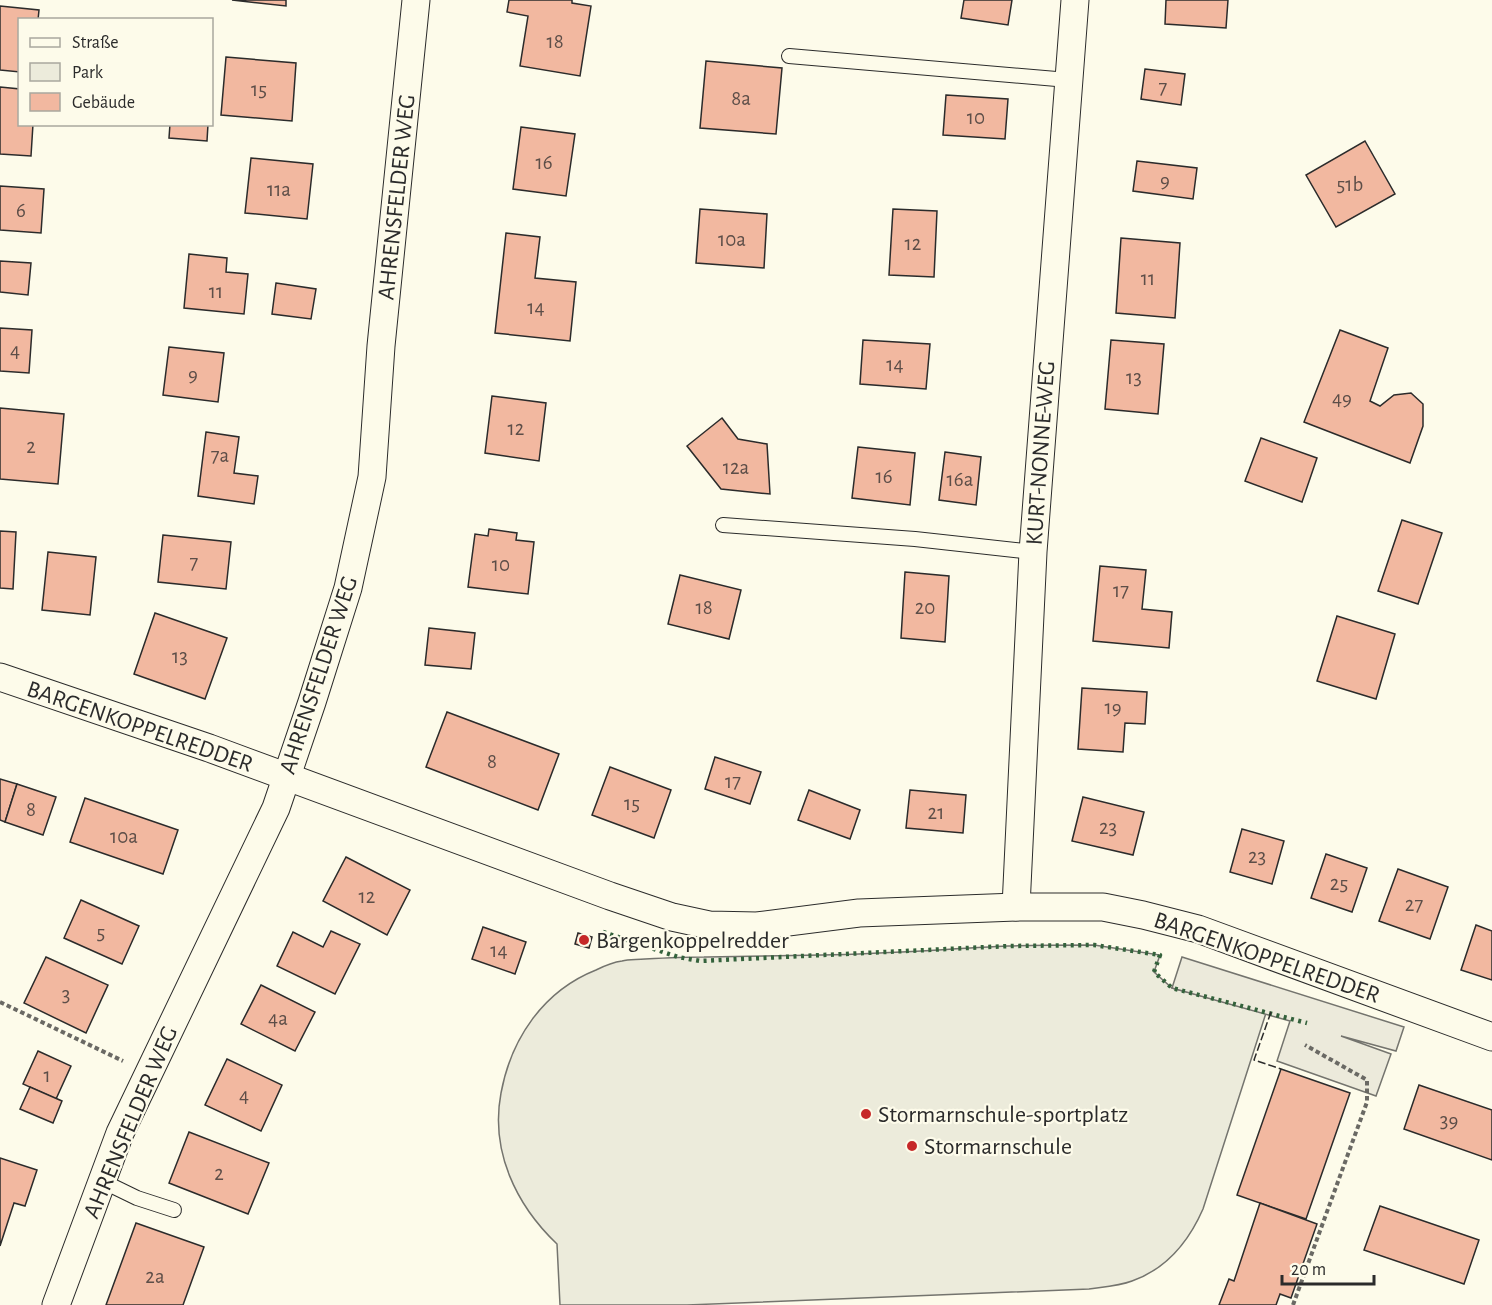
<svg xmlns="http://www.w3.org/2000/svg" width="1492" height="1305" viewBox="0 0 1492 1305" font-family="'Alegreya Sans',sans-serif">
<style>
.green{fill:#ecebdb;stroke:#74746e;stroke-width:1.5}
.parking{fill:#eceadb;stroke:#74746e;stroke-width:1.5}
.building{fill:#f2b8a0;stroke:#2b2b2b;stroke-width:1.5}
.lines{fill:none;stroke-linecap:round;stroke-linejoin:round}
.lane-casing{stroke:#2b2b2b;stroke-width:16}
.street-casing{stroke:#2b2b2b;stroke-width:29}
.path{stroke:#6a6964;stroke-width:4;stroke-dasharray:4.5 3;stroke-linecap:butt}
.lane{stroke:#fdfbea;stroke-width:14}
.street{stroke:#fdfbea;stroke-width:27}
.hedge{stroke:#34623c;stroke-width:4.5;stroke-dasharray:3 4.5;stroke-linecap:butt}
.fence{stroke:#2b2b2b;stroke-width:1.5;stroke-dasharray:8 3;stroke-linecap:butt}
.poi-dot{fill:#c62828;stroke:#fdfbea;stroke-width:2}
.labels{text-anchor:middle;stroke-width:4.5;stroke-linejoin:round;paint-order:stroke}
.number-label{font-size:21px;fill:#5d4e48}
.street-label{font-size:24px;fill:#2b2b2b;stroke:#fdfbea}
.poi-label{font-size:24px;fill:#2b2b2b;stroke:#fdfbea;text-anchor:start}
</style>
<rect width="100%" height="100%" fill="#fdfbea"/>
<path class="green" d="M1094,945l66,10 -6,17 18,16 94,25 -63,196c-14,32 -37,60 -71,72 -13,5 -29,6 -43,8l-402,16h-127l-3,-61c-41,-39 -67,-93 -56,-151 10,-54 42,-102 95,-123 8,-4 18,-8 26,-9 7,-2 15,-1 23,-2 19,-1 39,-2 59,-2 39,-1 78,-1 118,-2 62,-1 124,-6 186,-9 28,-1 57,-1 86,-1z"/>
<path class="parking" d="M1182,957l222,70 -8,24 -55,-15 50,18 -15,42 -99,-35 13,-40 -118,-33z"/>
<g class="building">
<path d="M232,0h54v6z"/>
<path d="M509,0h63v3l19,3 -11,70 -60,-10 8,-50 -21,-4z"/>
<path d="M964,0h48l-4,25 -47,-7z"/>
<path d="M1166,0h62l-2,28 -61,-4z"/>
<path d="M0,6l39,4 -1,10h-18v52l-20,-2z"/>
<path d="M226,57l70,6 -4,58 -71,-6z"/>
<path d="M706,61l76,7 -6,66 -76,-6z"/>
<path d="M1145,69l40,5 -4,31 -40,-6z"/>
<path d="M0,87l20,2v35h13l-2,32 -31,-2z"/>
<path d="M946,95l62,4 -3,40 -62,-4z"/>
<path d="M170,124h38l-1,17 -38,-3z"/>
<path d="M521,127l54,7 -9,62 -53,-7z"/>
<path d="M1365,141l30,53 -59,33 -30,-52z"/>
<path d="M251,158l62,6 -6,55 -62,-6z"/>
<path d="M1137,161l60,7 -4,31 -60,-8z"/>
<path d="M0,186l44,3 -3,44 -41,-3z"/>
<path d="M700,209l67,5 -3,54 -68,-5z"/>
<path d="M893,209l44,2 -3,66 -45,-2z"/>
<path d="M506,233l34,4 -5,41 41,4 -6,59 -75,-8z"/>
<path d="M1121,238l59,5 -5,75 -59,-5z"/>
<path d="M189,254l38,4 -1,14 22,2 -4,40 -60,-6z"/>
<path d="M0,261l31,2 -3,32 -28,-3z"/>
<path d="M276,283l40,6 -5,30 -39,-5z"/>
<path d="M0,328l32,2 -3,43 -29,-2z"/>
<path d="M1340,330l48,18 -18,53 10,5 14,-11 17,-2 12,11v22l-13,37 -106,-41z"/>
<path d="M863,340l67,4 -4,45 -66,-5z"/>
<path d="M1111,340l53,4 -6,70 -53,-5z"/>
<path d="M169,347l55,6 -6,49 -55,-7z"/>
<path d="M492,396l54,7 -7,58 -54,-8z"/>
<path d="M0,408l64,6 -6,70 -58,-5z"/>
<path d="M722,418l16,21 29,5 3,50 -49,-5 -34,-43z"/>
<path d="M206,432l33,5 -5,36 24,3 -4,28 -56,-8z"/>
<path d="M1261,438l56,20 -15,44 -57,-21z"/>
<path d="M858,447l57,6 -5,52 -58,-7z"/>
<path d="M945,452l36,5 -5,48 -37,-5z"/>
<path d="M1402,520l40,13 -24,71 -40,-13z"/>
<path d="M489,529l28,4 -1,7 18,2 -6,52 -60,-7 7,-53 13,2z"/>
<path d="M0,531l16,1 -3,57 -13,-1z"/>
<path d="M163,535l68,7 -5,47 -68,-7z"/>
<path d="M48,552l48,5 -6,58 -48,-5z"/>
<path d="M1100,566l46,4 -4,39 30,3 -3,36 -76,-7z"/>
<path d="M905,572l44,4 -4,66 -44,-4z"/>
<path d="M680,575l61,15 -12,49 -61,-15z"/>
<path d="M155,613l72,25 -22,61 -71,-25z"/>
<path d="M1337,616l58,18 -19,65 -59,-18z"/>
<path d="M429,628l46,5 -4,36 -46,-4z"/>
<path d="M1082,688l65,4 -2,32 -20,-1 -2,29 -45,-3z"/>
<path d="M447,712l112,42 -21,56 -112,-43z"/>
<path d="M715,757l46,15 -11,32 -45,-15z"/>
<path d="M610,767l61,23 -17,48 -62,-23z"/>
<path d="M0,779l17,5 -12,38 -5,-2z"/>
<path d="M17,784l39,13 -13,38 -38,-13z"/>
<path d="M809,790l51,20 -10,29 -52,-19z"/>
<path d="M910,790l56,5 -3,38 -57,-5z"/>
<path d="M1083,797l61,15 -11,43 -61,-14z"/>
<path d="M85,798l93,32 -15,44 -93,-32z"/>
<path d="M1242,829l42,12 -12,43 -42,-12z"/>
<path d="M1326,854l41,14 -15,44 -41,-14z"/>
<path d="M346,857l64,33 -23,45 -64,-34z"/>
<path d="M1398,869l50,18 -18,52 -51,-18z"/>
<path d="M81,900l58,26 -17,38 -58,-26z"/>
<path d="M1476,925l16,6v49l-31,-10z"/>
<path d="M483,927l43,15 -11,32 -43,-15z"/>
<path d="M331,931l29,13 -25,50 -58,-28 16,-34 30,15z"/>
<path d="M578,933l14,4 -3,11 -14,-4z"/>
<path d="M46,957l62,28 -22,48 -62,-30z"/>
<path d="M261,985l54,27 -20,39 -54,-27z"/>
<path d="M38,1051l33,15 -15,33 -33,-15z"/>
<path d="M227,1059l55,26 -21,46 -56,-26z"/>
<path d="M1281,1069l69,24 -44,126 -69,-24z"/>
<path d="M1419,1085l73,25v50l-88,-31z"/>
<path d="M30,1087l32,14 -9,22 -33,-14z"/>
<path d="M189,1132l80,31 -21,51 -79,-31z"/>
<path d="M0,1158l37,12 -12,36 -11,-3 -14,43z"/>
<path d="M1260,1203l57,21 -26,74 -11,-4 -4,11h-57l10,-26 5,2z"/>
<path d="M1380,1206l99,34 -15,44 -100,-34z"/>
<path d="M136,1223l68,24 -21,58h-77z"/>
</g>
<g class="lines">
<g class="lane-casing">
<g id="lane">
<path d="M789,56l279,24"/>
<path d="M723,525l192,14 118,13"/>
<path d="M102,1181l35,17 37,12"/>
</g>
</g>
<g class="street-casing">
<g id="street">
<path d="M0,677l209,71 401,148 62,21 37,8 48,1 102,-13 157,-6h87l40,8 55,14 294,108"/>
<path d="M1016,907l17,-355 42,-552"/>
<path d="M56,1305l64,-172 156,-325 36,-106 36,-114 24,-111 9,-131 35,-346"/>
</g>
</g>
<g class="path">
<path d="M0,1002l123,59"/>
<path d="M1293,1305l74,-203v-22l-62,-35"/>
</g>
<use href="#lane" class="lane"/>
<use href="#street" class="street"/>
<path class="hedge" d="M603,932l75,25 22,4 309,-15 85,-1 66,10 -6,17 18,16 135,35"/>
<path class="fence" d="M1271,1012l-17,48 27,9"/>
</g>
<g class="poi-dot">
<circle cx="584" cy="940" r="6"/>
<circle cx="866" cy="1114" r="6"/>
<circle cx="912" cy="1146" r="6"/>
</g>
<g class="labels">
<g class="number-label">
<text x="555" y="48">18</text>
<text x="1163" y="94">7</text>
<text x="259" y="96">15</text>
<text x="741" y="105">8a</text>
<text x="976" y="124">10</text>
<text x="544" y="169">16</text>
<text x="1165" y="187">9</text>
<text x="1350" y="191">51b</text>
<text x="279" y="196">11a</text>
<text x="21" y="217">6</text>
<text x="732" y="246">10a</text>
<text x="913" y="250">12</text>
<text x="1148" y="285">11</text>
<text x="216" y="298">11</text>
<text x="536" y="314">14</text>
<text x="15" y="357">4</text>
<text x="895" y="371">14</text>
<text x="193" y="381">9</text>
<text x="1134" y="384">13</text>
<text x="1342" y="405">49</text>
<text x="516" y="435">12</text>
<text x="31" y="453">2</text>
<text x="220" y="462">7a</text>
<text x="736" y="474">12a</text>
<text x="884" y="483">16</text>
<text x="960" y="486">16a</text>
<text x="194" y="569">7</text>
<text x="501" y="571">10</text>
<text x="1121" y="597">17</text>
<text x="704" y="614">18</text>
<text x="925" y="614">20</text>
<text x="180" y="663">13</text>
<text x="1113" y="714">19</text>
<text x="492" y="768">8</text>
<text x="733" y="788">17</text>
<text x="632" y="810">15</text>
<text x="31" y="816">8</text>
<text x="936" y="819">21</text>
<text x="1108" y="834">23</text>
<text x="124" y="843">10a</text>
<text x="1257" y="863">23</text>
<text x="1339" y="890">25</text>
<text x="367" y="903">12</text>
<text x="1414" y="911">27</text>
<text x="101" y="939">5</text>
<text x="499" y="957">14</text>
<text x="66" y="1001">3</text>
<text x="278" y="1025">4a</text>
<text x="47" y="1082">1</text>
<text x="244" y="1102">4</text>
<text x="1449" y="1127">39</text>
<text x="219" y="1180">2</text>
<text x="155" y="1283">2a</text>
</g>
<g class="street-label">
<text transform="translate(396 197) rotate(-84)" y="8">AHRENSFELDER WEG</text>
<text transform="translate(1040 453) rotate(-86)" y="8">KURT-NONNE-WEG</text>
<text transform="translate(318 675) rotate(-72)" y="8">AHRENSFELDER WEG</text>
<text transform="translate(140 726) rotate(19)" y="8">BARGENKOPPELREDDER</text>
<text transform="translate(1267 957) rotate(19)" y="8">BARGENKOPPELREDDER</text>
<text transform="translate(130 1122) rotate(-67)" y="8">AHRENSFELDER WEG</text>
</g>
<g class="poi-label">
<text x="596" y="948">Bargenkoppelredder</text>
<text x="878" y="1122">Stormarnschule-sportplatz</text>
<text x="924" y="1154">Stormarnschule</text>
</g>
</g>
<rect x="18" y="18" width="195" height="108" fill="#fdfbea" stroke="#a9a89e" stroke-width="1.5"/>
<rect x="30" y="38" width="30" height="9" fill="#fdfbea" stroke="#a9a89e" stroke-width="1.5"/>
<text x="72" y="48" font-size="18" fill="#2b2b2b">Straße</text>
<rect x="30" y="63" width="30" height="18" fill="#ecebdb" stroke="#a9a89e" stroke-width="1.5"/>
<text x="72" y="78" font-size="18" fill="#2b2b2b">Park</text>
<rect x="30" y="93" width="30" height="18" fill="#f2b8a0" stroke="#a9a89e" stroke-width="1.5"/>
<text x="72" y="108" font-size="18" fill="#2b2b2b">Gebäude</text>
<path d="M1282 1275v9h92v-9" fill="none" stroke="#2b2b2b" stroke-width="3"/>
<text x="1291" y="1275" font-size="18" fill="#2b2b2b" stroke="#fdfbea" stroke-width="4.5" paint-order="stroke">20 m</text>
</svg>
